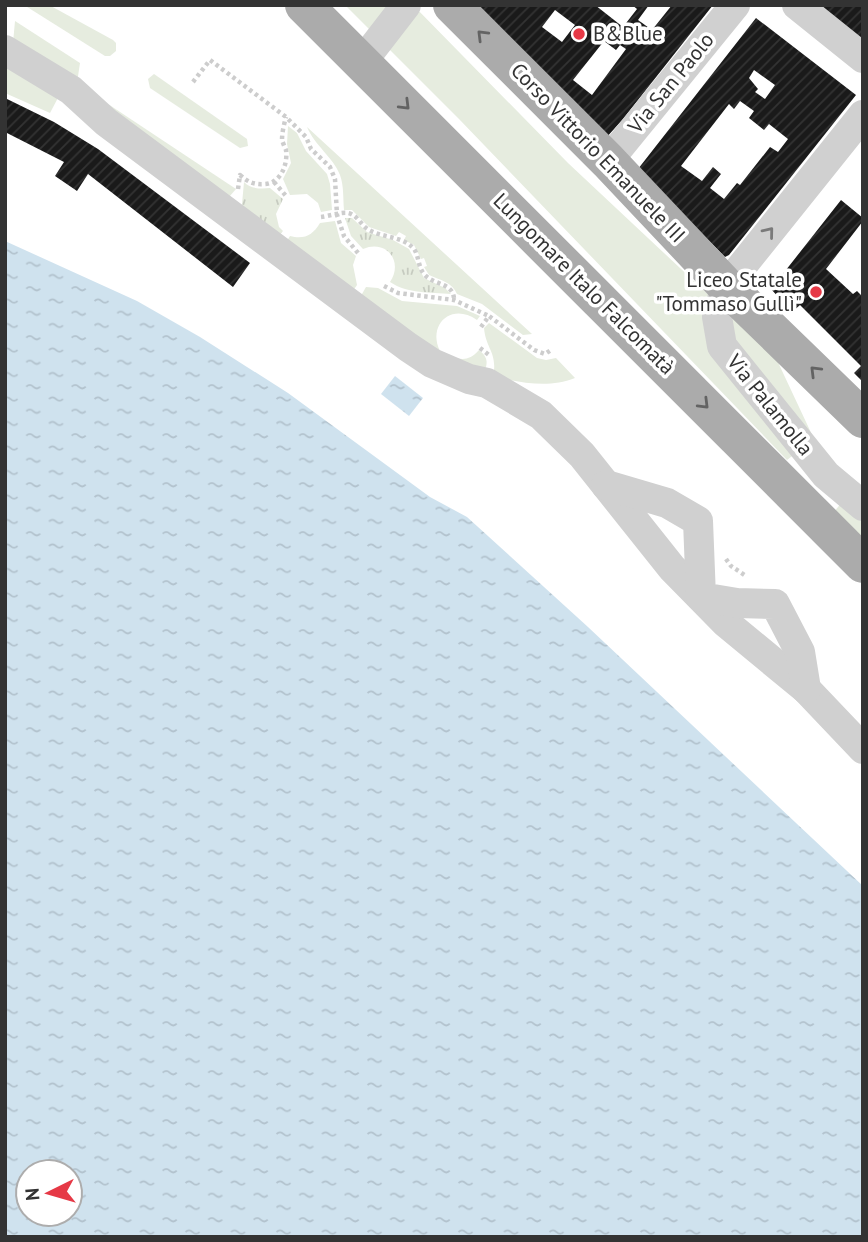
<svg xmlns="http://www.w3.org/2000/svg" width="868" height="1242" viewBox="0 0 868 1242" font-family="'PT Sans',sans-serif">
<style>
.grass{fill:url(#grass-tufts)}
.garden{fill:#e6ecdf}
.water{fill:url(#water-ripples);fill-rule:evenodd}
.building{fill:url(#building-hatch);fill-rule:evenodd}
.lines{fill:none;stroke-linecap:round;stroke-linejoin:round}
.path{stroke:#cdcdcd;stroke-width:4.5;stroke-dasharray:3.5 3.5;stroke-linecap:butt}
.minor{stroke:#d0d0d0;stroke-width:30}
.major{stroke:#ababab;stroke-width:38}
.oneway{stroke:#636363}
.oneway2{stroke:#7a7a7a}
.poi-dot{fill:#e63946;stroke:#fff;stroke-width:2.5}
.labels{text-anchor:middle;stroke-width:7;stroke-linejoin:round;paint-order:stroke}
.poi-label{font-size:21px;fill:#333;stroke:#fff;text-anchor:start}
.street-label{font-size:21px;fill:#333;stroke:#fff}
</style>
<defs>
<pattern id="grass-tufts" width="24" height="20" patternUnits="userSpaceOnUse" patternTransform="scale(1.75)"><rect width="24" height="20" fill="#e6ecdf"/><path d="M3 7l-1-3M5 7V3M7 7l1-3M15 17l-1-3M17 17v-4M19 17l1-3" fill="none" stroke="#c6cbc0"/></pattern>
<pattern id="water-ripples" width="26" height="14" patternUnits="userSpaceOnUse" patternTransform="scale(1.75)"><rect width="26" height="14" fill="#cfe2ee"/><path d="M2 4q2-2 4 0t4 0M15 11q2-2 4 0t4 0" fill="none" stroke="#b2c2cd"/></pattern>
<pattern id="building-hatch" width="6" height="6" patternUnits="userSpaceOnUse" patternTransform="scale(1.75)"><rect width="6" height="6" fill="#1a1a1a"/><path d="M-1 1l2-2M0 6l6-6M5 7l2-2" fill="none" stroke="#333"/></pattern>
</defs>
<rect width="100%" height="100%" fill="#fff"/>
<g class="grass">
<path d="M244,182c6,7 17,7 26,6l13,11 -7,15 3,13 4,4 -8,9 -34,-25z"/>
<path d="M345,218h7l15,14 26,8 16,9 15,29 21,10 6,6c-21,-2 -43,0 -61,-12 14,-21 -4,-43 -27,-33l-12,-13z"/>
</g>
<g class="garden">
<path d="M24,5h25l64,35 3,3v8l-6,5h-5z"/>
<path d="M345,5h68l155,158 208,195 38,81 -27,21 -328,-341z"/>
<path d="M15,21l65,42 -3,20 -64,-40z"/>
<path d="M5,61l55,33 -10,19 -45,-20z"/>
<path d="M154,74l93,65 1,7 -8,2 -90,-60 -2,-9z"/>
<path d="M108,104l128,85 -7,8 -115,-81z"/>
<path d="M288,126l9,7 9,18 21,23 3,10 2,26 -11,2 -3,-9 -11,-9 -17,1 -7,-16 8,-16 -4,-19z"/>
<path d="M307,127l225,207 -9,1 -41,-31 -25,-10c-5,-12 -17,-14 -28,-19l-5,-8 3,-1 -3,-8 -3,1 -7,-14 -10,-5 2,-4 -7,-4 -3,4 -27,-9 -17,-17h-8c-1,-11 0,-24 -4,-35 -7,-18 -25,-29 -33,-48z"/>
<path d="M335,221l6,22 15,13 -3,9 4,20 -7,10 -67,-48 7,-11c14,4 23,-1 30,-13z"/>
<path d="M366,287l12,1 24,13 55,5 23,10 -3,4c-25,-18 -50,4 -37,31 15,7 26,14 39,-1 10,8 9,14 4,25l-51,-19 -74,-55z"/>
<path d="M489,323l48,35 9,2 10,-2 19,20c-28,11 -53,4 -82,-1 5,-25 -7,-27 -9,-49z"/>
<path d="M846,497l17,15v28l-29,-28z"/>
</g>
<g class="water">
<path d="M5,241l132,60 63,36 88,56 142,104 37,20 121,110 275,259v351h-858zM28,1172h42v42h-42z"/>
<path d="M395,376l28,22 -14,18 -28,-22z"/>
</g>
<g class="building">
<path d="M475,5h120l28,22 14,-18 -5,-4h17l-11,15 14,10 20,-25h41l-90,114 -17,19zM555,10l20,15 -13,17 -20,-15zM604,41l12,9 4,-5 6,4 -34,46 -19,-15z"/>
<path d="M816,5h47v37z"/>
<path d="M756,18l100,77 -127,160 -4,2 -87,-88zM754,70l21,15 -10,14 -10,-7 3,-3 -9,-11zM740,101l14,10 -5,7 15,12 5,-6 19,15 -10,13 -8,-5 -30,38 -3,-2 -13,16 -14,-11 11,-14 -8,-7 -11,14 -21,-15 48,-62 5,5z"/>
<path d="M5,98l49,24 44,27 152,114 -17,24 -145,-113 -11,17 -22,-15 9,-14 -59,-30z"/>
<path d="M841,200l22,18v3l-37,48 27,25 4,-3 6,6v85l-9,-9 7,-7 -61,-61 -8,7 -21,-23z"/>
</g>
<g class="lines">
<g class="path">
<path d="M193,82l17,-22 76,57 20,20 5,12 19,18 5,12 2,36 7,21 14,17"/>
<path d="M274,182l12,14"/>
<path d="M238,189l2,-14c8,7 14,10 25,9 16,-1 23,-20 21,-34 -1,-2 -3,-7 -4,-10 0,-7 2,-16 4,-23"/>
<path d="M321,217c8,-1 20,-5 27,-4 10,2 13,13 21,17 14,8 34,6 45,19 5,7 4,18 10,25 10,12 30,8 30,26"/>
<path d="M384,286l14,7 56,7 35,16"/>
<path d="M481,327l8,-11 45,34 11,4 6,-4"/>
<path d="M480,348l9,7"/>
<path d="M726,559l5,7 15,10"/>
</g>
<g class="minor">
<path d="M797,5l66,53"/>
<path d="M5,50l66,40 35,32 302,225 24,16 37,16 18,4 54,32 41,40 90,113 54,55 80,66 57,60"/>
<path d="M362,62l44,-57"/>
<path d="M863,115l-137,171 -9,31 5,29 104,129 37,31"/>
<path d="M608,161l127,-156"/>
<path d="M606,485l61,18 31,18 3,76 36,6 38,1 25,48 6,37"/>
</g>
<g class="major">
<path d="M304,5l559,559"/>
<path d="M452,5l156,156 118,125 137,133"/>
</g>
</g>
<defs><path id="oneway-chevron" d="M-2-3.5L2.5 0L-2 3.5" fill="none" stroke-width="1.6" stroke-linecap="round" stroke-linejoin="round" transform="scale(1.75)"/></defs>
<g class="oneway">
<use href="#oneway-chevron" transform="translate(482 35) rotate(-135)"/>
<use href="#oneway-chevron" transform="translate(405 105) rotate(45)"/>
<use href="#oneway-chevron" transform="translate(815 371) rotate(-135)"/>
<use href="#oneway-chevron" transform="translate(704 404) rotate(45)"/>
</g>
<use class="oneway2" href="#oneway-chevron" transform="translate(769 232) rotate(-51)"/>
<g class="poi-dot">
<circle cx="579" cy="34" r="7"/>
<circle cx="816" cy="292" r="7"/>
</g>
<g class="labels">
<g class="poi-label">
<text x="593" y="41">B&amp;Blue</text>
<text x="802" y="287" text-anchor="end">Liceo Statale<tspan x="802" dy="24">"Tommaso Gullì"</tspan></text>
</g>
<g class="street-label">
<text transform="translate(671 83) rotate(-51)" y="7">Via San Paolo</text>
<text transform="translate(598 153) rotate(46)" y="7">Corso Vittorio Emanuele III</text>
<text transform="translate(584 284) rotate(45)" y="7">Lungomare Italo Falcomatà</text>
<text transform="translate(770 405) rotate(51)" y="7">Via Palamolla</text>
</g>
</g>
<rect width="868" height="1242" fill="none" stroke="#333333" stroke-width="14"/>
<g transform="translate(49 1193) rotate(265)"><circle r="33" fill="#ffffff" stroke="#adadad" stroke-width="2"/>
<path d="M0-5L12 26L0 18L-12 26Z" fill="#e63946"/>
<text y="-10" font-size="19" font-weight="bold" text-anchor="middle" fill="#333333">N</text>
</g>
</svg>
